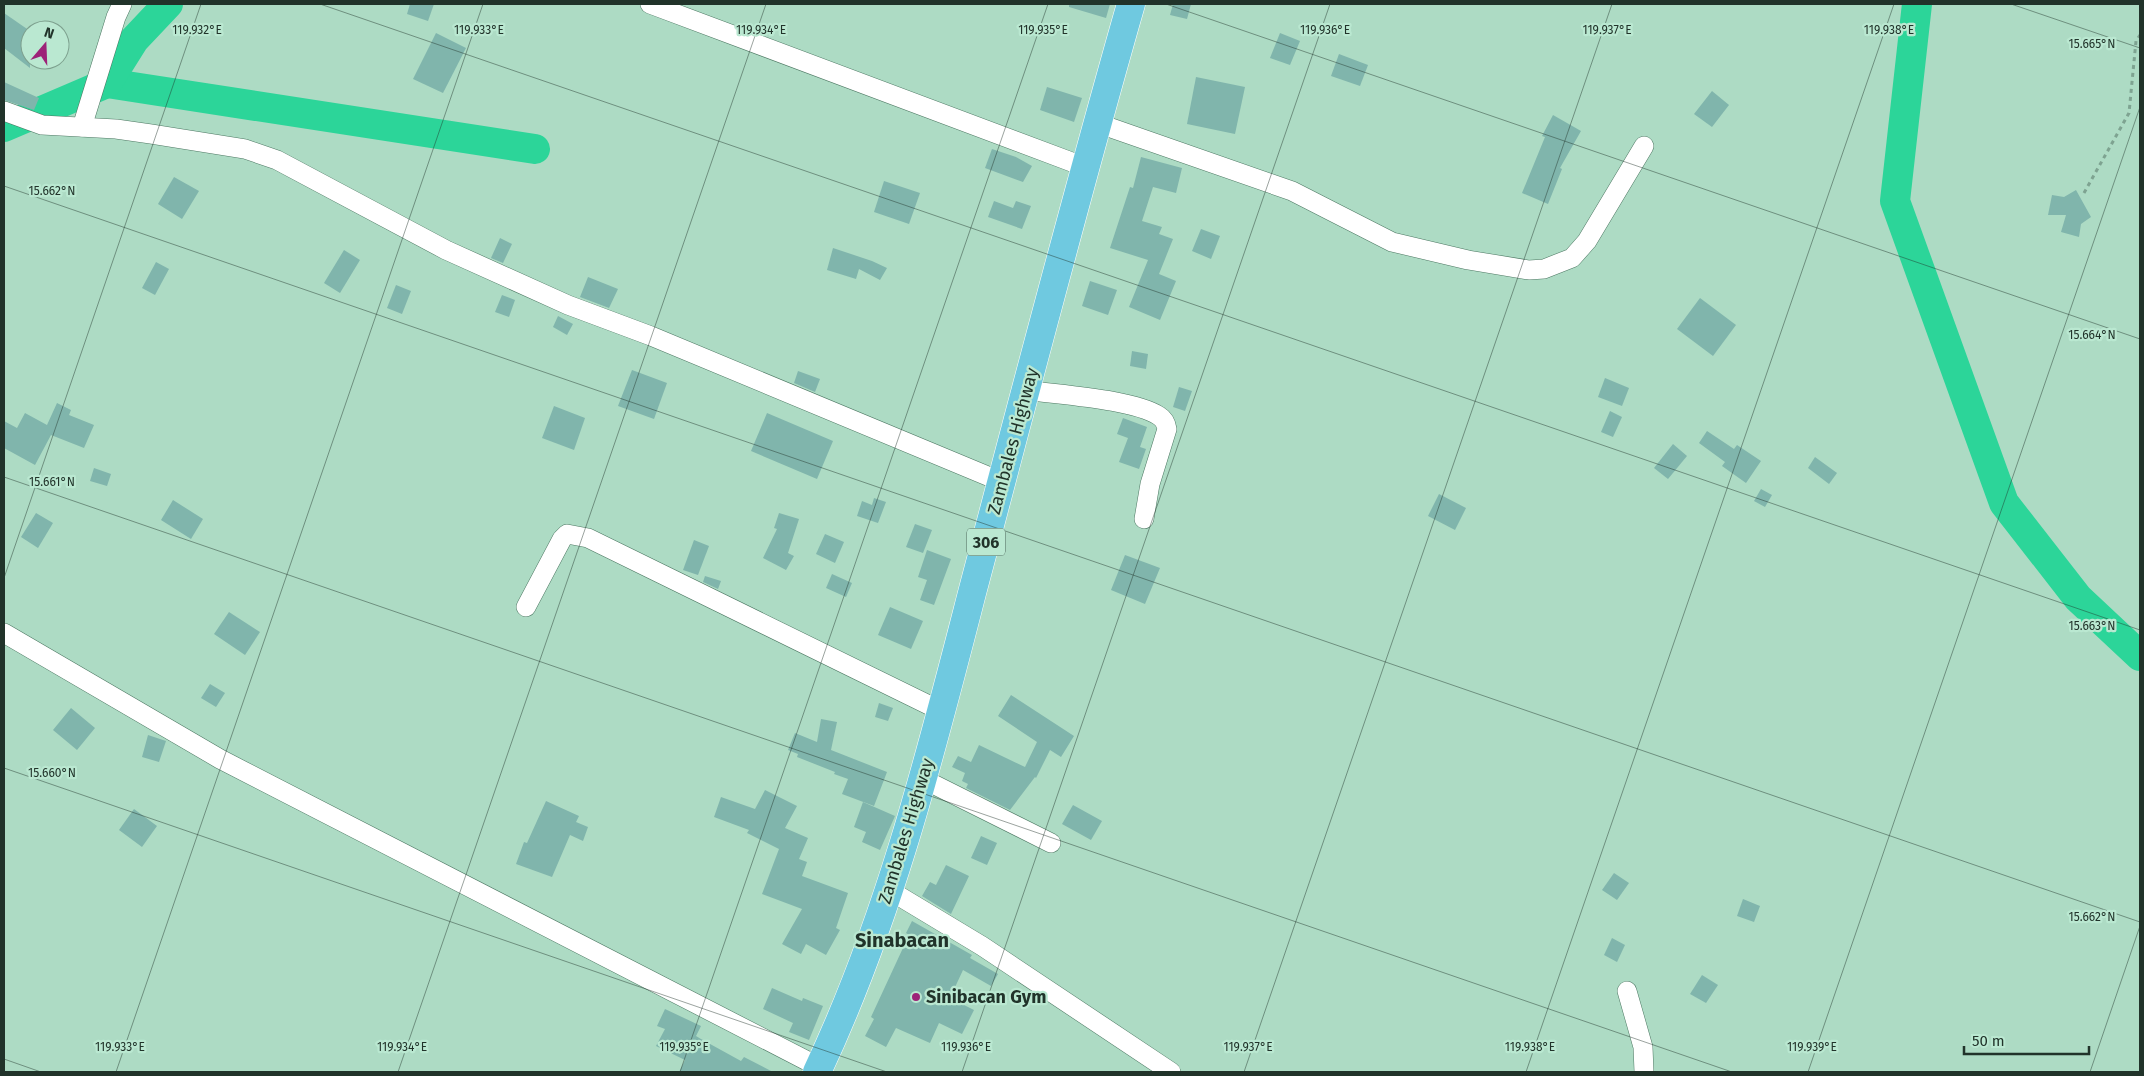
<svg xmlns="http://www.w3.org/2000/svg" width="2144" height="1076" viewBox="0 0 2144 1076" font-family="'Fira Sans',sans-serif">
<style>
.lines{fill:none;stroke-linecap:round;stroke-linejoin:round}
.river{stroke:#2cd599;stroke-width:30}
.building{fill:#80b5ac}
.minor-casing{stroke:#4d7863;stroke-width:20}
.primary-casing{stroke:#fff;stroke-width:29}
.path{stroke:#7ea391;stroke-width:3;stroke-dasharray:4 4;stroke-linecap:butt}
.minor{stroke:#fff;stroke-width:19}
.primary{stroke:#6fc9e0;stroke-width:28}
.ticks{fill:none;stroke:#21332a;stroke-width:1;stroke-opacity:0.45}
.poi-dot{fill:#9d2278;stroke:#bae8d1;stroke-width:2}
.labels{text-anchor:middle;stroke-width:4.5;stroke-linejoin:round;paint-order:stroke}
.shield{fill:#bae8d1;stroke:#4f695c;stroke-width:1}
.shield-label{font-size:16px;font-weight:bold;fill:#21332a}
.street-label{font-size:18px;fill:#21332a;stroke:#bae8d1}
.poi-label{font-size:18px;font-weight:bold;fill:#21332a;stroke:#bae8d1;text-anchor:start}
.quarter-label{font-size:20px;font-weight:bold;fill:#21332a;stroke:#bae8d1}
.ticks-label{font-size:12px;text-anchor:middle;fill:#21332a;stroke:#bae8d1;stroke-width:4.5;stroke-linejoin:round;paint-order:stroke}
</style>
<rect width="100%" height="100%" fill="#addbc4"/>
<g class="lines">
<g class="river">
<path d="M1917,4l-22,197 109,302 74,95 62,58"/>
<path d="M107,83l428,66"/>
<path d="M4,127l103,-44 27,-43 34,-36"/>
</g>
</g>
<g class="building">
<path d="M410,4h24l-6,17 -21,-7z"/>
<path d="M1069,4h41l-4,14 -37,-11z"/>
<path d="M1173,4h18l-4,15 -17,-4z"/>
<path d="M4,13l26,18v37l-26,-20z"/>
<path d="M436,33l30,15 -23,45 -30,-14z"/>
<path d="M1280,33l20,8 -10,24 -20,-7z"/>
<path d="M1339,54l29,11 -8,21 -29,-10z"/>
<path d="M1196,77l49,10 -10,47 -48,-10z"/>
<path d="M4,82l35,16 -5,12 -30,-10z"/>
<path d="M1047,87l35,11 -8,24 -34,-12z"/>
<path d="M1712,91l17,14 -17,22 -18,-13z"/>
<path d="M1553,115l28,16 -21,37 2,1 -14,35 -26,-11 23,-56 -3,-1z"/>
<path d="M992,149l24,8 16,9 -9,16 -38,-14z"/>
<path d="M1141,157l41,11 -6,25 -23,-6 -11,34 20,6 -3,7 14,5 -14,35 17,7 -16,39 -31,-13 19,-47 -38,-12 20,-61 3,1z"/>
<path d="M174,177l25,14 -17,28 -24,-15z"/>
<path d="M884,181l36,12 -11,31 -35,-12z"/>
<path d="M2076,190l15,27 -10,7 -2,13 -18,-5 5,-17h-18l4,-20 12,2z"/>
<path d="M994,201l19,7 3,-7 15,5 -9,23 -34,-12z"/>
<path d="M1201,229l19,7 -9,23 -19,-8z"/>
<path d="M500,238l12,6 -9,19 -12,-5z"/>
<path d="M833,248l39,13 15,7 -7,12 -21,-11 -3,10 -29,-9z"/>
<path d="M344,250l16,10 -20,33 -16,-10z"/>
<path d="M156,262l13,7 -14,26 -13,-7z"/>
<path d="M588,277l30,12 -9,19 -29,-11z"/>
<path d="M1090,281l27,9 -9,25 -26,-9z"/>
<path d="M396,285l15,6 -9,23 -15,-6z"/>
<path d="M502,295l13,5 -6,17 -14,-5z"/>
<path d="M1700,298l36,27 -23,31 -36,-27z"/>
<path d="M558,316l15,8 -6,11 -14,-8z"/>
<path d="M1132,351l16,3 -2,15 -16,-3z"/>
<path d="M632,370l35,13 -13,36 -36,-13z"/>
<path d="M798,371l22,8 -5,13 -21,-9z"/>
<path d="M1605,378l24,10 -7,18 -24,-9z"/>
<path d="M1179,387l13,4 -7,20 -12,-4z"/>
<path d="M57,403l14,7 -2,5 25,10 -10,23 -33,-13 -16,30 -31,-17v-27l13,7 8,-15 22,12z"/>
<path d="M554,406l31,12 -11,32 -32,-12z"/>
<path d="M1610,411l12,6 -9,20 -12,-5z"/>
<path d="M767,413l66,28 -16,38 -66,-28z"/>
<path d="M1123,418l24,9 -7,20 6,2 -7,20 -20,-7 9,-24 -11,-4z"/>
<path d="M1707,431l27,18 3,-4 24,16 -15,22 -24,-17 3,-4 -26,-19z"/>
<path d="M1673,444l14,12 -19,23 -14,-11z"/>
<path d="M1815,457l22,16 -8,11 -21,-16z"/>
<path d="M94,468l17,6 -4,12 -17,-5z"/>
<path d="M1761,489l11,6 -7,12 -11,-6z"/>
<path d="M1439,494l27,14 -11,22 -27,-14z"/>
<path d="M874,498l12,4 -8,21 -21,-7 5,-15 10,4z"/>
<path d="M173,500l30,19 -12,20 -30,-19z"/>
<path d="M36,513l17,10 -15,25 -17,-11z"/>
<path d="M779,513l20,6 -11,34 6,3 -8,14 -23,-12 14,-29 -3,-1z"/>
<path d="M915,524l17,6 -9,23 -17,-6z"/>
<path d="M825,534l19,8 -9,21 -19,-9z"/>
<path d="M694,540l15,6 -11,29 -15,-5z"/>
<path d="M927,550l24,9 -17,46 -14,-5 7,-20 -9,-3z"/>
<path d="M1125,555l35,13 -15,36 -34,-14z"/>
<path d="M832,574l20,9 -6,14 -20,-9z"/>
<path d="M705,576l16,5 -3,8 -15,-7z"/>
<path d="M890,607l33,14 -12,28 -33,-14z"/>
<path d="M229,612l31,20 -15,23 -31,-21z"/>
<path d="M210,684l15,9 -9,14 -15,-9z"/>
<path d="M1011,695l63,41 -13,21 -11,-7 -14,28 -1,-1 -25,33 -44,-22 2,-4 -6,-3 3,-8 -13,-6 6,-11 13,6 8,-17 46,22 12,-25 -39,-26z"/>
<path d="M879,703l14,5 -5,13 -13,-4z"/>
<path d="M71,708l24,20 -18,22 -24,-20z"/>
<path d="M821,719l16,3 -6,28 56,22 -13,34 -32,-12 6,-15 -14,-5 1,-2 -38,-15 1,-3 -10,-4 7,-17 22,9z"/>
<path d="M148,735l18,6 -7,21 -17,-5z"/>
<path d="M765,790l32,16 -12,22 23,10 -9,21 8,3 -5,14 46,17 -12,35 4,2 -14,25 -20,-11 -5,10 -19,-10 20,-35 -40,-15 17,-45 -32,-16 2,-3 -35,-13 7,-20 34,12z"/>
<path d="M546,801l33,15 -3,6 12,5 -5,14 -13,-6 -18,42 -36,-13 8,-22 3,1z"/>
<path d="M863,802l32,14 -15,34 -18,-8 4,-10 -12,-5z"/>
<path d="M1073,805l29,16 -11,19 -29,-16z"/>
<path d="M134,809l23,17 -15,21 -23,-17z"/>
<path d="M981,836l16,7 -10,22 -16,-7z"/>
<path d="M946,865l23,11 -18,38 -29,-18 8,-14 6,3z"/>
<path d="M1614,873l15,10 -12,17 -15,-10z"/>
<path d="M1743,899l17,7 -6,16 -17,-6z"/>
<path d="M912,921l60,34 -2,3 28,16 -7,12 -28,-16 -13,28 24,12 -12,24 -23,-11 -9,20 -34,-15 -10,19 -21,-11 9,-17 -3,-2 38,-82 -3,-2z"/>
<path d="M1612,938l13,7 -8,17 -13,-7z"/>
<path d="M1702,975l16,10 -12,18 -16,-9z"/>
<path d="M772,988l30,13 1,-3 20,8 -14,34 -20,-8 4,-9 -30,-14z"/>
<path d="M665,1009l36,17 -5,10 5,3 40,22 3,-4 29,15h-94l6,-12 -29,-14 9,-17 -8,-3z"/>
</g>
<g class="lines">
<g class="minor-casing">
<g id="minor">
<path d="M650,4l435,163"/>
<path d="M4,111l38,14 74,4 35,5 94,15 32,11 169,90 122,55 83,31 351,146"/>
<path d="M1097,123l195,68 100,51 76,18 61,10 15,-1 28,-11 15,-17 57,-95"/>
<path d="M82,127l34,-110 6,-13"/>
<path d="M1026,390c33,5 107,9 133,26 5,3 7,7 8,13l-17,55 -6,35"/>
<path d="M526,607l36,-68 5,-5 21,4 353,173"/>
<path d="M4,633l216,126 599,308"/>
<path d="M923,779l128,64"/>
<path d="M889,890l93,56 189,126"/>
<path d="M1627,991l16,56 1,25"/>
</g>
</g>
<g class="primary-casing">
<path id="primary" d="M817,1072c72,-152 113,-316 155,-479 52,-196 103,-394 159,-589"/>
</g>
<path class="path" d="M2084,193l45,-80 7,-72 4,-6"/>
<use href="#minor" class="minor"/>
<use href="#primary" class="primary"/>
</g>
<path class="ticks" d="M320,4l1820,626M1166,4l974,335M2011,4l129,44M4,186l2136,736M4,477l1728,595M4,578l197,-574M4,768l883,304M4,1059l37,13M116,1072l367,-1068M398,1072l368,-1068M680,1072l368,-1068M962,1072l368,-1068M1244,1072l368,-1068M1526,1072l368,-1068M1808,1072l332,-965M2090,1072l50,-146"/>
<circle class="poi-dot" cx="916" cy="997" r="5"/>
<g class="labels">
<rect class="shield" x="967" y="528.5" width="38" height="27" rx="4"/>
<g class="shield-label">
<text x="986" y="548">306</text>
</g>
<g class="street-label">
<text transform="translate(1013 441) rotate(-75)" y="6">Zambales Highway</text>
<text transform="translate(906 831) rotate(-73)" y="6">Zambales Highway</text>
</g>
<g class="poi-label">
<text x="926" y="1003">Sinibacan Gym</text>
</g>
<g class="quarter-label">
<text x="902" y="947">Sinabacan</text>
</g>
</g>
<g class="ticks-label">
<text x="479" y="34">119.933°E</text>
<text x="761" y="34">119.934°E</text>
<text x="1043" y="34">119.935°E</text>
<text x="1607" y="34">119.937°E</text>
<text x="1889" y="34">119.938°E</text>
<text x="197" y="34">119.932°E</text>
<text x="1325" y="34">119.936°E</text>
<text x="2092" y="48">15.665°N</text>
<text x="52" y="195">15.662°N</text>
<text x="2092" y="339">15.664°N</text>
<text x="52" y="486">15.661°N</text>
<text x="2092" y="630">15.663°N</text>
<text x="52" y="777">15.660°N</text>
<text x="2092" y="921">15.662°N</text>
<text x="120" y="1051">119.933°E</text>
<text x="402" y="1051">119.934°E</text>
<text x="684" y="1051">119.935°E</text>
<text x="966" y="1051">119.936°E</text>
<text x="1248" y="1051">119.937°E</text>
<text x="1530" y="1051">119.938°E</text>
<text x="1812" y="1051">119.939°E</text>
</g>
<rect width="2144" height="1076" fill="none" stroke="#21332a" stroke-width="10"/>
<g transform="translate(45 45) rotate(19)"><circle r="24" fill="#bae8d1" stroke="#7da08e"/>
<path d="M0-4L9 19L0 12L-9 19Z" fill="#9d2278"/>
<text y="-8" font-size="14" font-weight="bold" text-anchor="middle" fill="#21332a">N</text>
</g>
<path d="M1964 1046v8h125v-8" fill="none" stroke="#21332a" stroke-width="2.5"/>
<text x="1972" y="1046" font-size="15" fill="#21332a" stroke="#bae8d1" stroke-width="4" paint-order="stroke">50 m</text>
</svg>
